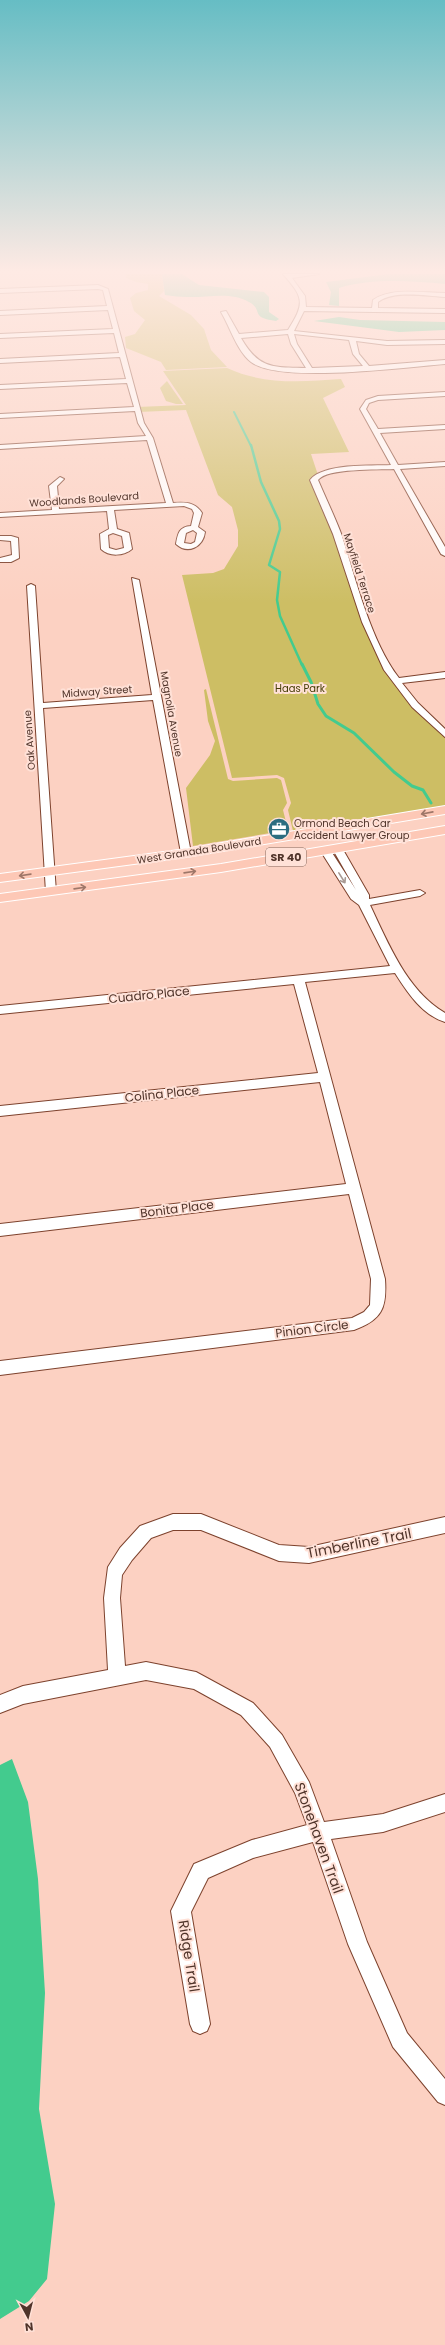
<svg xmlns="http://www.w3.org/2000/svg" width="445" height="2345" viewBox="0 0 445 2345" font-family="Poppins,sans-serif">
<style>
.green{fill:#cdbe64}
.water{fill:#43cb8e}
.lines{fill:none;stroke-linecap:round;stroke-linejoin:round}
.stream-far2{stroke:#43cb8e;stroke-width:2}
.stream-far1{stroke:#43cb8e;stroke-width:2.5}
.stream{stroke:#43cb8e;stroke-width:3}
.minor-casing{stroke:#7d422d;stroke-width:2}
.major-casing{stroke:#fff;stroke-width:2}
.minor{fill:#fff;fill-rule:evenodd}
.major{fill:#fdc8b6;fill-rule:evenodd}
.oneway{stroke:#9e7769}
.oneway2{stroke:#a89a94}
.labels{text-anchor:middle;stroke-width:4;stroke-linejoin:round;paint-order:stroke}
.far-street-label{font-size:10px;fill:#50342a;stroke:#ffe1d7}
.far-park-label{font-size:10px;fill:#433b03;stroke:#ffe1d7}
.far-poi-label{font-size:10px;fill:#50342a;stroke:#ffe1d7;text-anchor:start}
.shield{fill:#ffe1d7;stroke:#84685e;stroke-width:1}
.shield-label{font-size:11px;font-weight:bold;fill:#50342a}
.street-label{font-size:12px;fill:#50342a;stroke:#ffe1d7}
.near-street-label{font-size:14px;fill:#50342a;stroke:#ffe1d7}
</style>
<rect width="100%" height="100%" fill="#fcd1c2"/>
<g class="green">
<path d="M126,274h36l2,17 -5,5 32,19 13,14 7,21 16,17 -61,3 -5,-8 -35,-14 -1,-11 10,-3 10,-14 -11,-9 -4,-13 6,-5 12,-3v-6l-12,-2 -10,-4z"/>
<path d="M227,368c37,17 74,14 114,11l4,8 -22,11 26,54 -38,2 7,21 -4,5 74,190 57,64v76l-151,25 -6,-25 3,-7 -7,-25 -7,-3 -45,3 -50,-203 31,-2 11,-4 14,-23v-16l-6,-23 -14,-12 -32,-85 -48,2 -1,-5 49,-2 -23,-34z"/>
<path d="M167,381l16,23h-7l-10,-3 -6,-13z"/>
<path d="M206,689l22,90 5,2 44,-3 4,2 6,23 -4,7 5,20 -95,16 -7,-58 24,-33 5,-14 -7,-20 -4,-31z"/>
</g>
<g class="water">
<path d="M162,274h20l17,11 65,7 5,5v15l10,7 -3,2c-27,-3 -12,-11 -27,-19 -19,-11 -42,-4 -62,-5 -7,0 -14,-1 -22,-2z"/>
<path d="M389,274h56v10c-35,-3 -72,-6 -106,4v18l-10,-1 2,-13 -5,-10z"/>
<path d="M339,317l21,3 85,2v8l-46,2 -85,-11z"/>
<path d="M12,1759l16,43 10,77 7,114 -6,116 16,95 -8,75 -18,22 -29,18v-554z"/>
</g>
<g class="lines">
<path class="stream-far2" d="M234,412l17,34"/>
<path class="stream-far1" d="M251,445l10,37 18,39 1,8 -11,36 11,7 -3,28 3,16 22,49"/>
<path class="stream" d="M302,664l9,18 7,22 8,12 28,17 40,39 18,14 11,4 8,13"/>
<g class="minor-casing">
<g id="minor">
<path d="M283,274h36l-27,4 13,18 1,11 66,1 1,-8c19,-13 50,-7 72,-7v4c-20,-1 -51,-7 -67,5v6l67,1v4l-141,-2 -10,20 93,10 58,-1v4l-58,1 -31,-4 3,13 10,12 76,-6v4c-39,3 -165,20 -194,-2 -14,-11 -21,-35 -30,-50l5,-1 13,23 49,-4c17,-27 16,-32 -5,-56zM288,334l3,10 15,24c-34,-1 -47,1 -65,-30zM294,334l55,6 4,14 10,12 -51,2 -15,-24z"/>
<path d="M98,285l10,4 36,134 9,15 20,65c12,-1 22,-1 29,10l-4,14 7,5c-2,15 -17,23 -29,12 2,-11 3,-17 15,-18l3,-13 -2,-4 -8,-3 -70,4 3,19 12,4 3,16c-8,7 -23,8 -31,0l-1,-15 9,-5 -2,-18 -107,6v-4l52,-3 -3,-24 11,-9 4,2 -7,7 2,23 107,-6 -19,-63 -147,9v-4l146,-9 -8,-13 -3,-12 -135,7v-4l134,-7 -7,-24 -127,6v-4l126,-6 -6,-22 -120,6v-4l119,-6 -5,-20 -114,5v-4l113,-5 -5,-19 -108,5v-4l107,-5 -4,-16 -5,-1 -98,4v-4zM193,530l4,3 -2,9 -4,2 -7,-1 2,-10zM113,533l9,3 2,12 -8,2 -7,-2 -1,-13z"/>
<path d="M445,392v4l-67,4 -9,3 -3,6 12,20 67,-4v4l-65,4 18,32 47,-3v4l-45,3 45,78v9l-4,-2 -47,-85c-16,1 -67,-1 -76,11 8,19 17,37 24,56 14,44 29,106 57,142l46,-6v6l-43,5 16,20 27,26v8l-33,-30 -28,-37 -22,-48 -29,-88 -23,-54c13,-17 61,-14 81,-15l-31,-56 6,-9 12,-4z"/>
<path d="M0,536h11l7,2 1,20 -8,4h-11v-4l12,-3 -1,-14 -11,-1z"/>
<path d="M132,578l7,2 52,273 -5,3 -5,-3 -28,-153 -110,8 13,184 -5,3 -5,-3 -19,-306 4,-2 4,2 8,117 109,-8z"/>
<path d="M337,845l5,3 27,47v4l51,-9 5,3 -5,3 -50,9c18,38 37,86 75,108v9c-23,-7 -38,-30 -50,-49l-90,9 80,297c2,29 -3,41 -31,51l-354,45v-14l352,-43 12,-6 6,-7 1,-26 -22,-85 -349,42v-12l346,-40 -26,-102 -320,34v-10l318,-33 -24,-89 -294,30v-8l390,-40 -31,-61 -8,-6 -31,-49 5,-3 4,1 27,42 -24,-42z"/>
<path d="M173,1514h28l78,31 30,2 136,-30v16l-136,30 -30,-2 -78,-31h-28l-22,8 -19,22 -10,15 -2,23 5,68 21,-4 50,10 57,31 29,32 27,47 15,40 59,-8 62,-20v18l-62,20 -52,7 36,103 40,91 38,46v26l-7,-3 -45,-55 -45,-103 -35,-102 -60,16 -45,20 -17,34 19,112 -3,7 -7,3 -7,-3 -3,-7 -19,-113 23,-47 58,-24 55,-15 -12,-32 -25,-46 -29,-32 -47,-26 -48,-9 -123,24 -23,9v-18l23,-9 85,-16 -4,-72 4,-31 12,-19 20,-22z"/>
</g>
</g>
<g class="major-casing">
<g id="major">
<path d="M445,806v8l-259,43 -186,25v-8l186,-25z"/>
<path d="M445,826v8l-224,38 -221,30v-8l221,-30z"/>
</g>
</g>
<use href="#minor" class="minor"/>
<use href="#major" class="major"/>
</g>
<defs><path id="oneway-shaft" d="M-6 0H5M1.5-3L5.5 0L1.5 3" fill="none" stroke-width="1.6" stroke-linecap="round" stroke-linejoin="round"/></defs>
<g class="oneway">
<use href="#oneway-shaft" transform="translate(427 813) rotate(169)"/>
<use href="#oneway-shaft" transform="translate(190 872) rotate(-8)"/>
<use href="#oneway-shaft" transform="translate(25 875) rotate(172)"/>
<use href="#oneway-shaft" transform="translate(80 888) rotate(-8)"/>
</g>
<use class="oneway2" href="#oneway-shaft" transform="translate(342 878) rotate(58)"/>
<linearGradient id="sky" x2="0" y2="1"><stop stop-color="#66bdc4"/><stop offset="0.45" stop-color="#feeae4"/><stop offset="1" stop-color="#feeae4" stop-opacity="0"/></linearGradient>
<rect width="445" height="603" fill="url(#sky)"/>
<defs>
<g id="office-disc" transform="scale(1.15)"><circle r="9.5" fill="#2c6d80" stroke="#ffe1d7"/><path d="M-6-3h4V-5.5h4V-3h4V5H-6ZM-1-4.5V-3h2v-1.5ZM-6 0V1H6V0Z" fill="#fff"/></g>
</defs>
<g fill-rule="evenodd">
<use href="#office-disc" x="279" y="829"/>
</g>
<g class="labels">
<g class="far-street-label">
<text transform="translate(84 499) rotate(-4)" y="4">Woodlands Boulevard</text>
<text transform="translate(360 573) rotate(72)" y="4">Mayfield Terrace</text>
<text transform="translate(97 691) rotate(-4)" y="4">Midway Street</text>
<text transform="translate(172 714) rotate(80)" y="4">Magnolia Avenue</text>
<text transform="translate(29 740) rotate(-94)" y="4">Oak Avenue</text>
<text transform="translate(199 850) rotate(-9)" y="4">West Granada Boulevard</text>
</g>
<g class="far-park-label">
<text x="300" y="692">Haas Park</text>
</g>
<g class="far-poi-label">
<text x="294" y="827">Ormond Beach Car<tspan x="294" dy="12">Accident Lawyer Group</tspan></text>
</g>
<rect class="shield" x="266" y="848" width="40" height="18" rx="3"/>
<g class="shield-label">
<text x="286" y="861">SR 40</text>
</g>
<g class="street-label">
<text transform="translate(149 995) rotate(-6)" y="4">Cuadro Place</text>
<text transform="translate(162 1094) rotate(-6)" y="4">Colina Place</text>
<text transform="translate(177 1209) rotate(-7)" y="4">Bonita Place</text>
<text transform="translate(312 1329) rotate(-7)" y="4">Pinion Circle</text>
</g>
<g class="near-street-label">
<text transform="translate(359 1543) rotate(-11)" y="5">Timberline Trail</text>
<text transform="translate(319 1838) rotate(70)" y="5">Stonehaven Trail</text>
<text transform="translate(189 1956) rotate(81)" y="5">Ridge Trail</text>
</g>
</g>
<g transform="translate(28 2317) rotate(173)" stroke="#ffe1d7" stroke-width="3" paint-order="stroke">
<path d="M0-3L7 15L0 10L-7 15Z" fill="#50342a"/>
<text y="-6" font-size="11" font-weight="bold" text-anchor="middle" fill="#50342a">N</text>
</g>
</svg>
